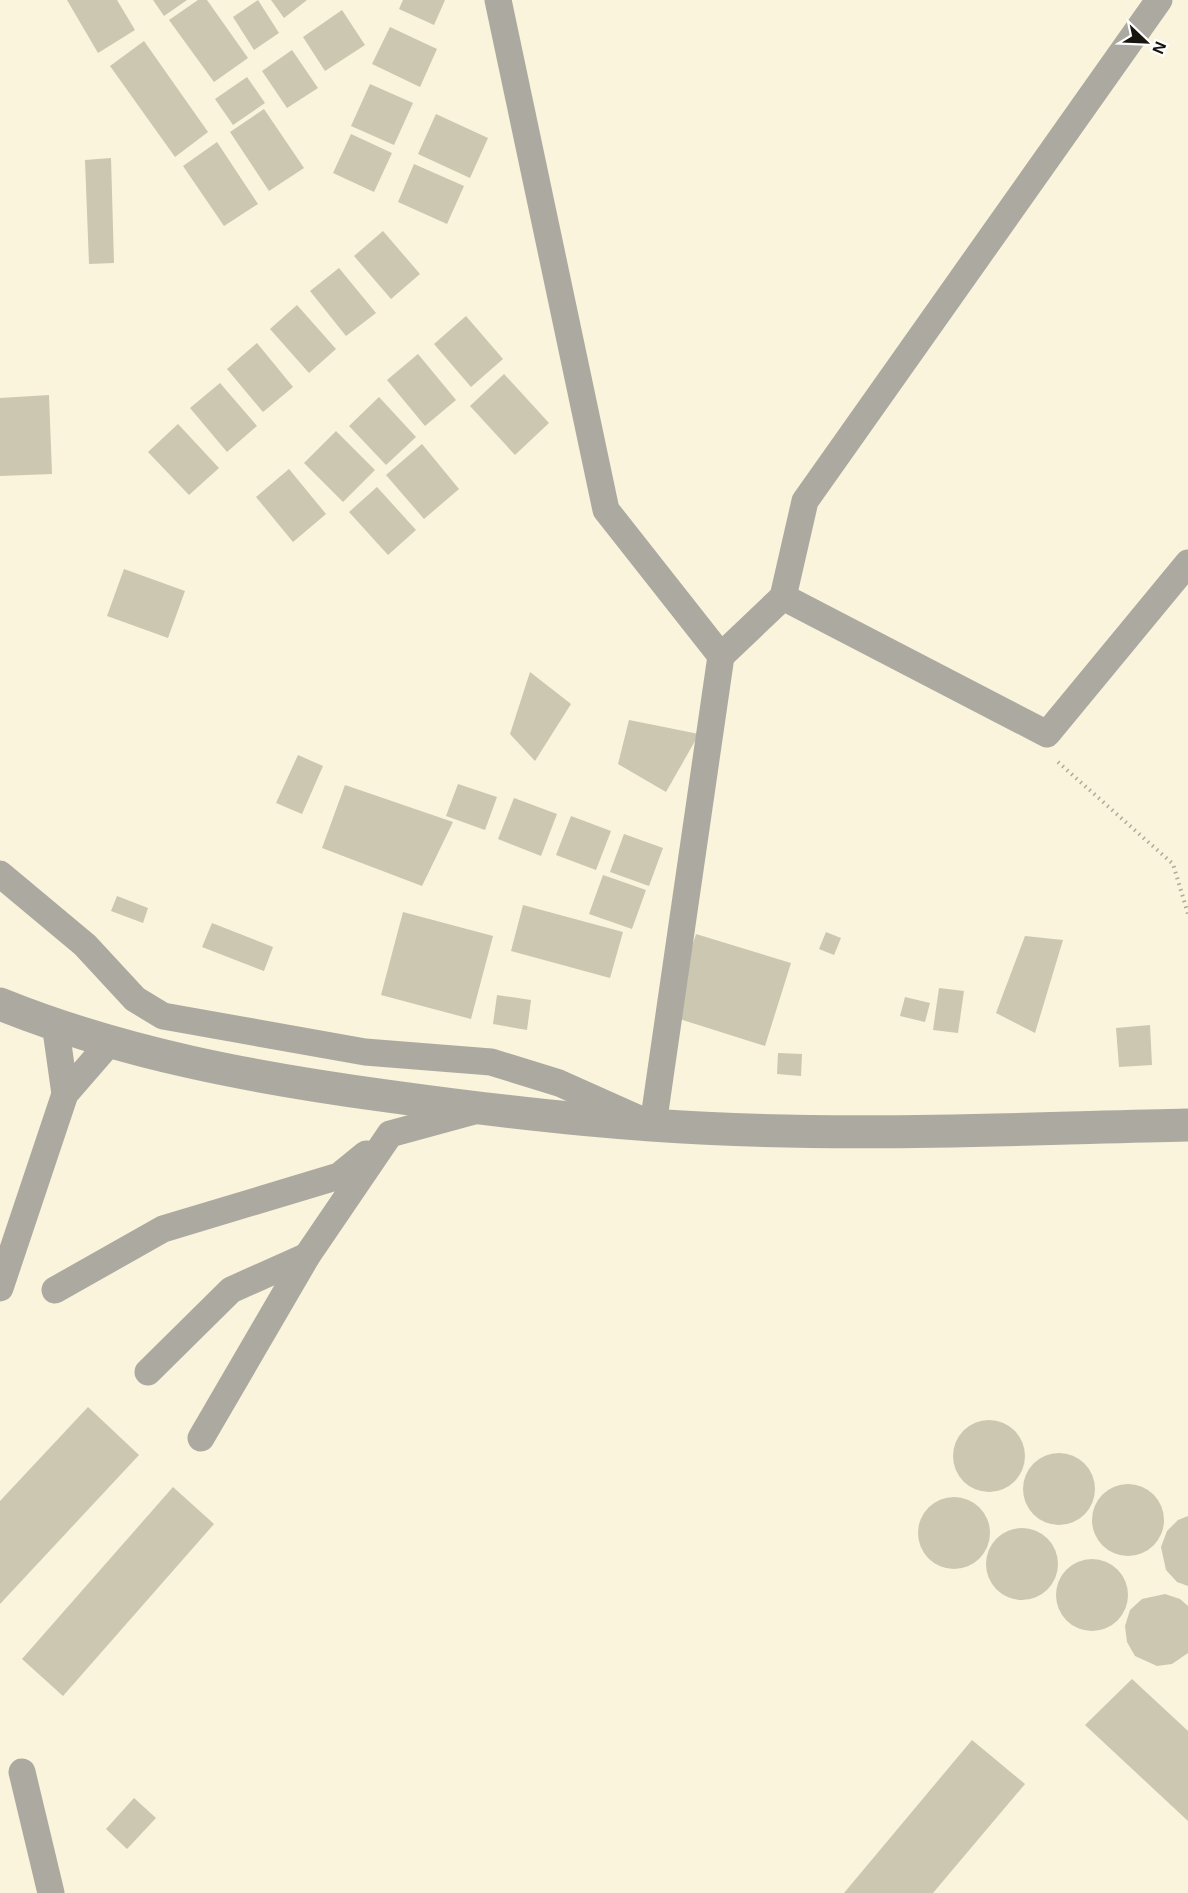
<svg xmlns="http://www.w3.org/2000/svg" width="1188" height="1893" viewBox="0 0 1188 1893" font-family="Arial,sans-serif">
<style>
.building{fill:#ccc7b0}
.lines{fill:none;stroke-linecap:round;stroke-linejoin:round}
.path{stroke:#afaa98;stroke-width:4;stroke-dasharray:1.5 4.5;stroke-linecap:butt}
.minor{stroke:#acaaa0;stroke-width:27}
.tertiary{stroke:#acaaa0;stroke-width:33}
</style>
<rect width="100%" height="100%" fill="#faf4dd"/>
<g class="building">
<path d="M67,0h50l18,30 -37,23z"/>
<path d="M153,0h34l-23,16z"/>
<path d="M198,0h9l41,58 -34,24 -45,-62z"/>
<path d="M258,0l21,33 -25,17 -21,-33z"/>
<path d="M271,0h36l-23,18z"/>
<path d="M403,0h42l-11,25 -35,-16z"/>
<path d="M342,10l23,35 -40,26 -22,-34z"/>
<path d="M390,27l47,22 -17,38 -48,-23z"/>
<path d="M144,41l64,91 -33,25 -65,-91z"/>
<path d="M292,50l26,38 -31,20 -25,-37z"/>
<path d="M247,77l18,26 -32,22 -18,-26z"/>
<path d="M370,84l43,19 -19,42 -43,-19z"/>
<path d="M264,109l40,59 -35,23 -39,-59z"/>
<path d="M436,114l52,24 -18,40 -52,-24z"/>
<path d="M351,134l41,19 -18,39 -41,-19z"/>
<path d="M217,142l41,62 -34,22 -41,-60z"/>
<path d="M111,158l3,105 -25,1 -4,-104z"/>
<path d="M414,164l50,22 -17,38 -49,-22z"/>
<path d="M383,231l37,43 -29,25 -37,-43z"/>
<path d="M339,268l37,45 -30,23 -36,-45z"/>
<path d="M297,305l39,44 -27,24 -39,-44z"/>
<path d="M466,316l37,43 -32,28 -37,-43z"/>
<path d="M257,343l36,44 -30,25 -36,-43z"/>
<path d="M418,354l38,46 -31,26 -38,-46z"/>
<path d="M504,374l45,49 -34,32 -45,-49z"/>
<path d="M220,383l37,43 -30,26 -37,-44z"/>
<path d="M49,395l3,79 -52,2v-78z"/>
<path d="M379,397l37,40 -30,28 -37,-39z"/>
<path d="M178,424l41,44 -30,27 -41,-43z"/>
<path d="M336,431l39,39 -32,32 -39,-39z"/>
<path d="M422,444l37,45 -35,30 -38,-44z"/>
<path d="M289,469l37,45 -33,28 -37,-45z"/>
<path d="M377,487l39,43 -28,25 -39,-43z"/>
<path d="M124,569l61,22 -17,47 -61,-22z"/>
<path d="M530,672l41,32 -36,57 -25,-27z"/>
<path d="M629,720l70,14 -33,58 -48,-28z"/>
<path d="M298,755l25,11 -21,48 -26,-11z"/>
<path d="M458,784l39,13 -12,33 -39,-14z"/>
<path d="M345,785l108,37 -31,64 -100,-38z"/>
<path d="M514,798l43,16 -16,42 -43,-17z"/>
<path d="M571,816l40,15 -15,39 -40,-15z"/>
<path d="M624,834l39,14 -14,38 -39,-14z"/>
<path d="M603,875l43,15 -14,39 -43,-15z"/>
<path d="M117,896l31,12 -5,15 -32,-12z"/>
<path d="M523,905l100,27 -13,46 -99,-27z"/>
<path d="M403,912l90,24 -22,83 -90,-24z"/>
<path d="M212,923l61,24 -9,24 -62,-24z"/>
<path d="M826,932l15,6 -7,17 -15,-6z"/>
<path d="M696,934l95,29 -26,83 -95,-30z"/>
<path d="M1025,936l38,4 -28,93 -39,-20z"/>
<path d="M939,988l25,3 -6,42 -25,-3z"/>
<path d="M497,995l34,5 -4,30 -34,-6z"/>
<path d="M905,997l25,6 -5,19 -25,-6z"/>
<path d="M1150,1025l2,40 -33,2 -3,-39z"/>
<path d="M778,1053l24,1 -1,22 -24,-2z"/>
<path d="M88,1407l51,48 -139,149v-103z"/>
<circle cx="989" cy="1456" r="36"/>
<circle cx="1059" cy="1489" r="36"/>
<circle cx="1128" cy="1520" r="36"/>
<path d="M173,1487l41,37 -151,172 -41,-37z"/>
<circle cx="954" cy="1533" r="36"/>
<path d="M1188,1516v70l-11,-4 -11,-12 -5,-23 6,-16 11,-11z"/>
<circle cx="1022" cy="1564" r="36"/>
<circle cx="1092" cy="1595" r="36"/>
<path d="M1165,1594l15,5 8,7v47l-16,11 -15,2 -22,-10 -8,-14 -2,-16 5,-16 12,-11z"/>
<path d="M1132,1679l56,52v90l-103,-96z"/>
<path d="M972,1740l53,44 -92,109h-89z"/>
<path d="M134,1798l22,20 -29,31 -21,-20z"/>
</g>
<g class="lines">
<path class="path" d="M1058,762l115,102 15,50"/>
<g class="minor">
<path d="M783,597l22,-96 354,-501"/>
<path d="M721,656l62,-59 264,137 141,-171"/>
<path d="M0,874l85,71 50,54 28,17 202,36 126,10 68,21 94,42 68,-469 -115,-146 -108,-510"/>
<path d="M55,1023l10,71"/>
<path d="M0,1288l65,-194 46,-53"/>
<path d="M55,1290l108,-61 176,-53 27,-22"/>
<path d="M148,1372l83,-82 76,-34"/>
<path d="M201,1438l106,-182 83,-122 88,-24"/>
<path d="M22,1772l29,121"/>
</g>
<path class="tertiary" d="M0,1004c124,50 255,74 387,92 87,12 175,23 264,29 178,13 358,4 537,0"/>
</g>
<g transform="translate(1146 42) rotate(113)" stroke="#ffffff" stroke-width="4.5" paint-order="stroke">
<path d="M0-4.5L10 22L0 15L-10 22Z" fill="#17150d"/>
<text y="-9" font-size="16" font-weight="bold" text-anchor="middle" fill="#17150d">N</text>
</g>
</svg>
